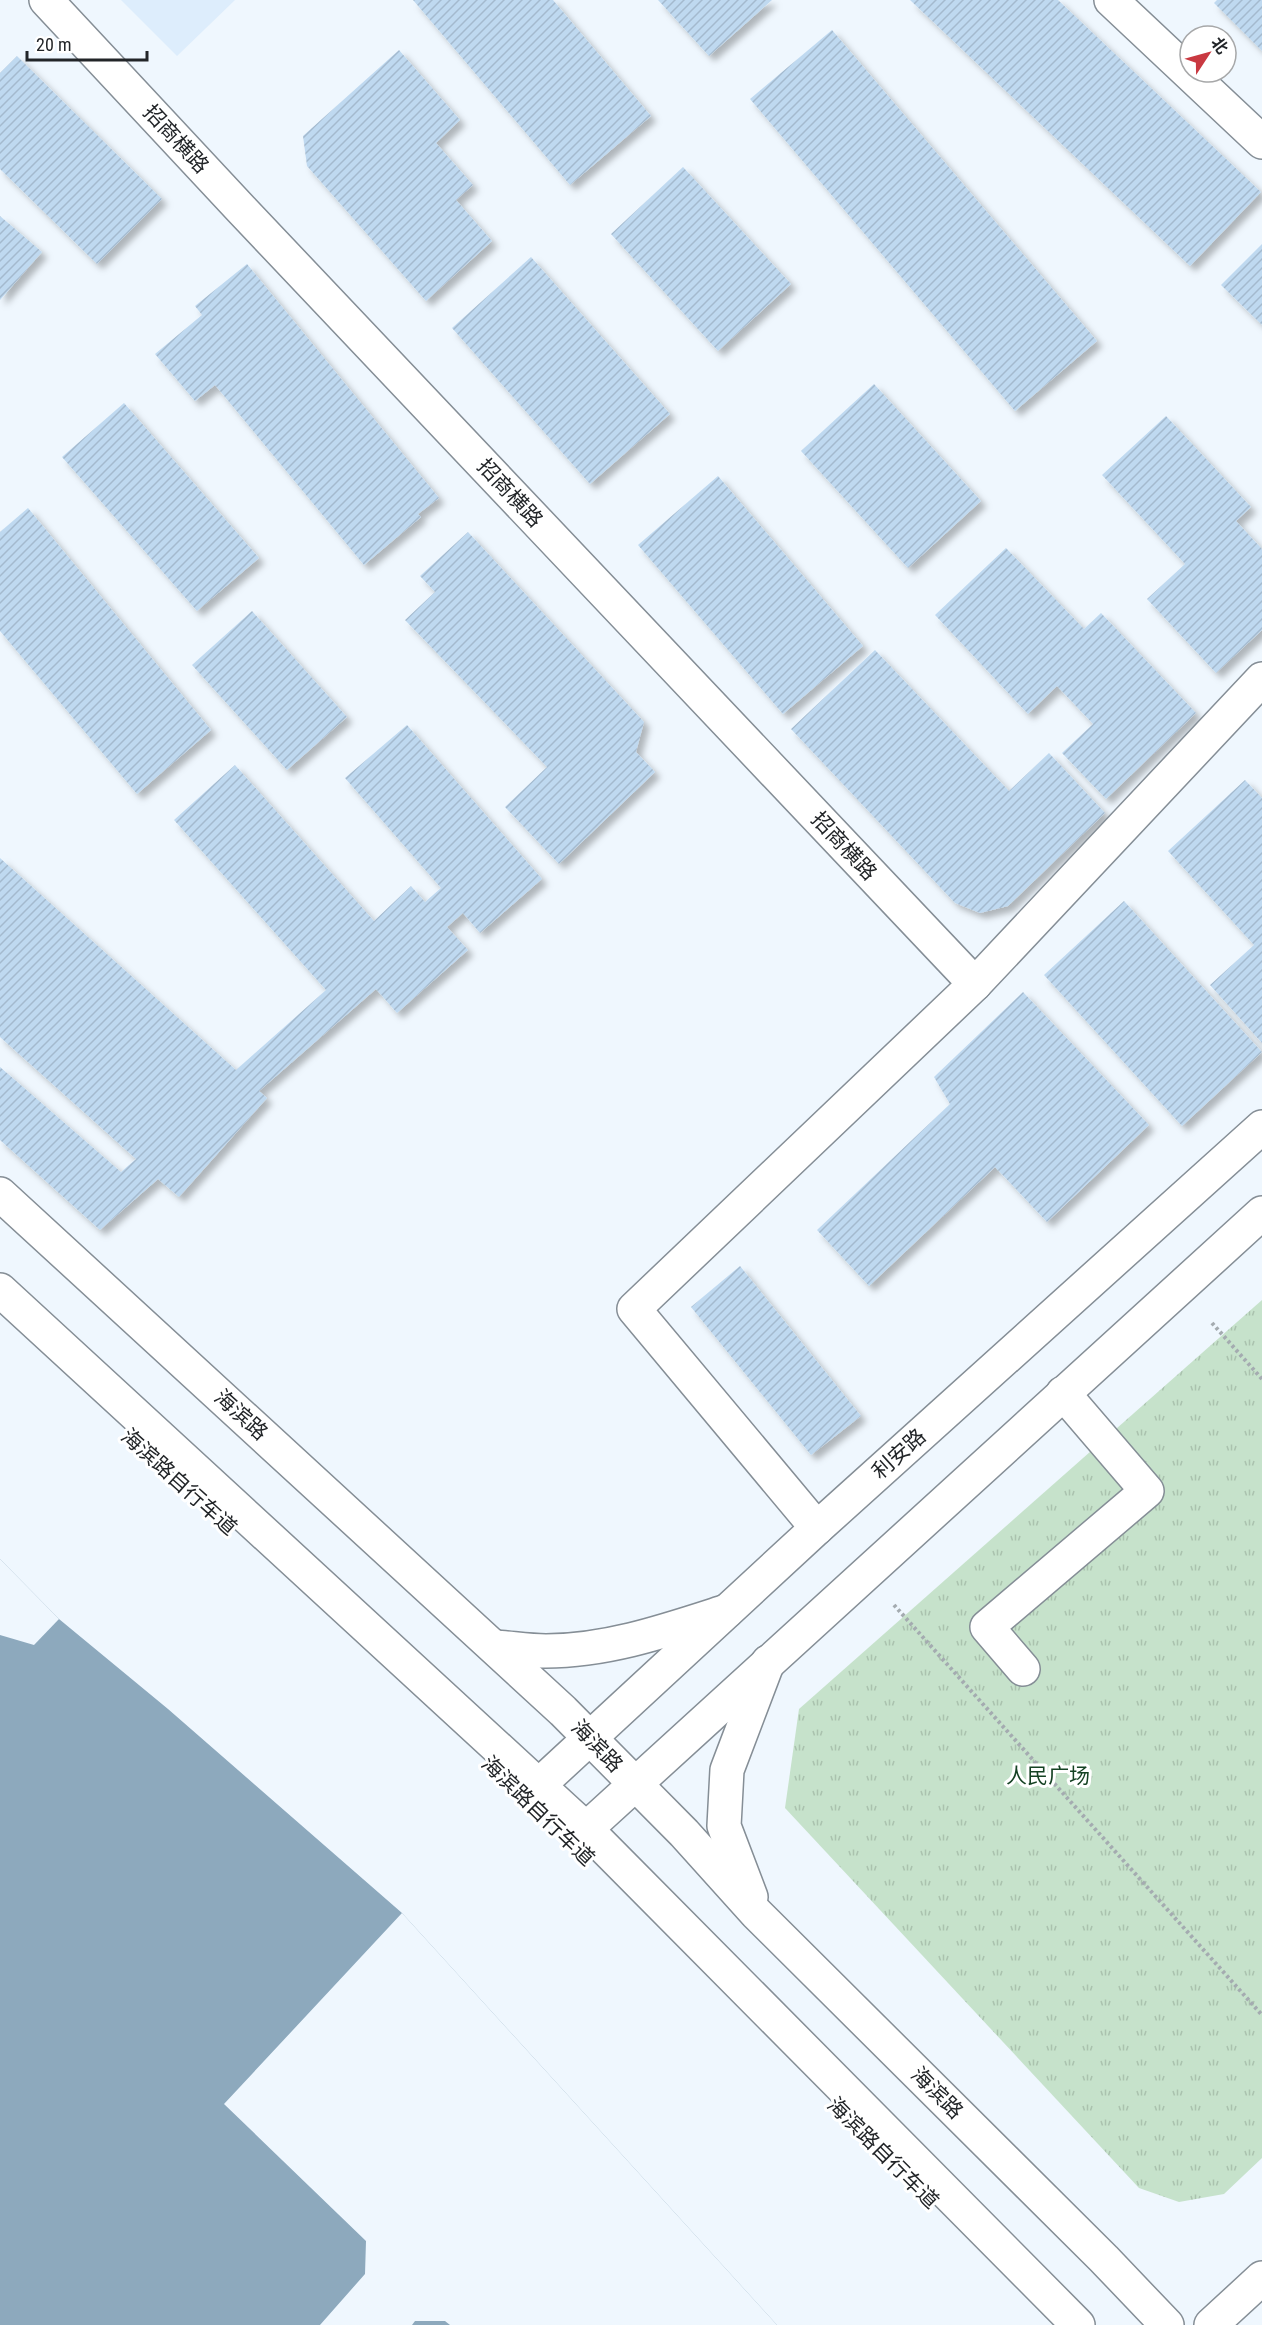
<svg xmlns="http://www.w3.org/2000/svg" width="1262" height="2325" viewBox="0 0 1262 2325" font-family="'Roboto Condensed','Noto Sans SC',sans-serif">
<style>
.built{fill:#ddedfc}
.grass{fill:url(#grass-tufts)}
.water{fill:#8da9bd}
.pier{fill:#eff7fe}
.building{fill:url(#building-hatch);filter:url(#shadow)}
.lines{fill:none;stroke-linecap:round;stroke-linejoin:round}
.minor-casing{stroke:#858e96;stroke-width:36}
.major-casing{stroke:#858e96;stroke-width:36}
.path{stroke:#a4abb0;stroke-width:4;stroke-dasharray:3 3;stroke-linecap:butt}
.minor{stroke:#fff;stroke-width:33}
.major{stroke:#fff;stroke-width:33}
.labels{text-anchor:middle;stroke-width:6;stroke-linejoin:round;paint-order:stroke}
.street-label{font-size:21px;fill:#222528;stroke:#fff}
.park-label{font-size:21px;fill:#154223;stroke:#fff}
</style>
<defs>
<pattern id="grass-tufts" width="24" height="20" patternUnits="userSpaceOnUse" patternTransform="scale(1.5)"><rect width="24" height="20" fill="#c6e2cb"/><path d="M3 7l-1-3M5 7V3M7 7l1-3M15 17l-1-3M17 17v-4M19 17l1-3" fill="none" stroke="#aac2ae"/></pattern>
<pattern id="building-hatch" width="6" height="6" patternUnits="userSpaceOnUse" patternTransform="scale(1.5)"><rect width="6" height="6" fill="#bfd9f0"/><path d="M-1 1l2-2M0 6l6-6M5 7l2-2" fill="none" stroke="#a4bace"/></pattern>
<filter id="shadow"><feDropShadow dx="5.5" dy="5.5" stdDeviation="3" flood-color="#0004"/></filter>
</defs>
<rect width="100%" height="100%" fill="#eff7fe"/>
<path class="built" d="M121,0h114l-58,56z"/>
<path class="grass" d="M1262,1300v858l-38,36 -45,8 -40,-14 -354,-380 14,-99z"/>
<path class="water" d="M0,1559l59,60 109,90 234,204 375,412h-777z"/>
<g class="pier">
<path d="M0,1559l59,60 -25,26 -34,-10z"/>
<path d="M402,1913l375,412h-327l-5,-4h-30l-3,4h-92l45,-51 1,-33 -142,-137z"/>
</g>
<g class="building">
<path d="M413,0h140l98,116 -81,69z"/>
<path d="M658,0h114l-63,56z"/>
<path d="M910,0h148l203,192 -71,74z"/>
<path d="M1217,0h45v51l-48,-48z"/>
<path d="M832,30l265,311 -82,70 -265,-312z"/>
<path d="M399,50l61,70 -24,23 37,42 -17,15 36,41 -66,60 -119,-135 -4,-30z"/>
<path d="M17,56l145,143 -65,65 -97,-95v-96z"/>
<path d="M683,167l108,117 -73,67 -107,-117z"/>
<path d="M0,216l42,36 -42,48z"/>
<path d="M1262,244v81l-41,-40z"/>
<path d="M531,257l139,157 -80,70 -138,-156z"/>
<path d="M247,264l192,234 -21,16 3,3 -57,48 -149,-180 -20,16 -40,-47 47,-39 -7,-9z"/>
<path d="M874,384l107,117 -73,67 -107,-117z"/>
<path d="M124,403l135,155 -62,53 -135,-154z"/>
<path d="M1166,416l85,91 -15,14 26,28v81l-46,43 -69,-74 38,-35 -83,-89z"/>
<path d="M718,476l145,170 -80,68 -145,-169z"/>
<path d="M28,508l183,222 -74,64 -137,-163v-99z"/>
<path d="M468,532l176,190 -8,30 19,20 -96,92 -54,-57 42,-40 -142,-147 30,-28 -15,-16z"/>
<path d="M1006,548l78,81 17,-16 95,100 -90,86 -44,-46 31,-29 -36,-38 -29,28 -93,-99z"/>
<path d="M252,611l95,106 -60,53 -95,-105z"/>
<path d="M875,650l134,141 40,-38 56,60 -97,93 -28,7 -25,-10 -164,-174z"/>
<path d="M407,725l135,154 -62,54 -17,-20 -16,14 21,23 -71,63 -21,-24 -117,102 8,7 -88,99 -21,-18 -58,51 -100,-90v-73l121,105 15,-13 -136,-122v-179l236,212 90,-80 -152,-170 61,-55 139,156 37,-35 14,16 16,-14 -96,-110z"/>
<path d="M1245,780l17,18v245l-52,-58 44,-40 -86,-94z"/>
<path d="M1124,901l138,151 -80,74 -138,-151z"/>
<path d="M1023,992l126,133 -102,97 -52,-55 -126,119 -52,-56 133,-126 -16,-27z"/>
<path d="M740,1266l121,150 -50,39 -120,-148z"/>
</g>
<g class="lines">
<g class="minor-casing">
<g id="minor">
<path d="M46,0l195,209 734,775"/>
<path d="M1111,0l151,142"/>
<path d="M817,1528l-183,-219 341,-325 287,-305"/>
<path d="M1023,1669l-36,-42 160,-136 -84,-98"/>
<path d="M539,1785l278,-257 445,-401"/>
<path d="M586,1829l676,-616"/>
<path d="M1211,2325l51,-47"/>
</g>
</g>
<g class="major-casing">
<g id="major">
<path d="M0,1194l563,517 121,122 72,80 348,346 63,66"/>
<path d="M0,1290l586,539 492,496"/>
<path d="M495,1647c16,1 34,4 51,4 62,0 122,-21 181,-40"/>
<path d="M751,1897l-27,-71 3,-56 41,-108"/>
</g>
</g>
<g class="path">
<path d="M1212,1323l50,56"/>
<path d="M894,1605l368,410"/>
</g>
<use href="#minor" class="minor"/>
<use href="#major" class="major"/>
</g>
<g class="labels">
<g class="street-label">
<text transform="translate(176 139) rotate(47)" y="7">招商横路</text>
<text transform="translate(510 493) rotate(47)" y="7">招商横路</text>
<text transform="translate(844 846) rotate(47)" y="7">招商横路</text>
<text transform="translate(241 1415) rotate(42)" y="7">海滨路</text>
<text transform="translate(899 1454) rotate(-42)" y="7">利安路</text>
<text transform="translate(179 1482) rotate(42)" y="7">海滨路自行车道</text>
<text transform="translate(597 1746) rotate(46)" y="7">海滨路</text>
<text transform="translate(538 1811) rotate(44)" y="7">海滨路自行车道</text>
<text transform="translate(937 2093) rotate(45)" y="7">海滨路</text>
<text transform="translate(883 2153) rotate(45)" y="7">海滨路自行车道</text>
</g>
<g class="park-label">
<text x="1048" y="1783">人民广场</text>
</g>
</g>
<g transform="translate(1208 54) rotate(54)"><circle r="28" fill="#ffffff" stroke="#a7a8a9" stroke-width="1.5"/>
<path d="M0-4.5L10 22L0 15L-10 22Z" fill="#c93941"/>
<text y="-9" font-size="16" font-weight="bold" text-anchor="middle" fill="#222528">北</text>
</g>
<path d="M27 51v9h120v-9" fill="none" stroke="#222528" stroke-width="3"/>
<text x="36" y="51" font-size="18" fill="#222528" stroke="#ffffff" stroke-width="4.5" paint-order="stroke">20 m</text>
</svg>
